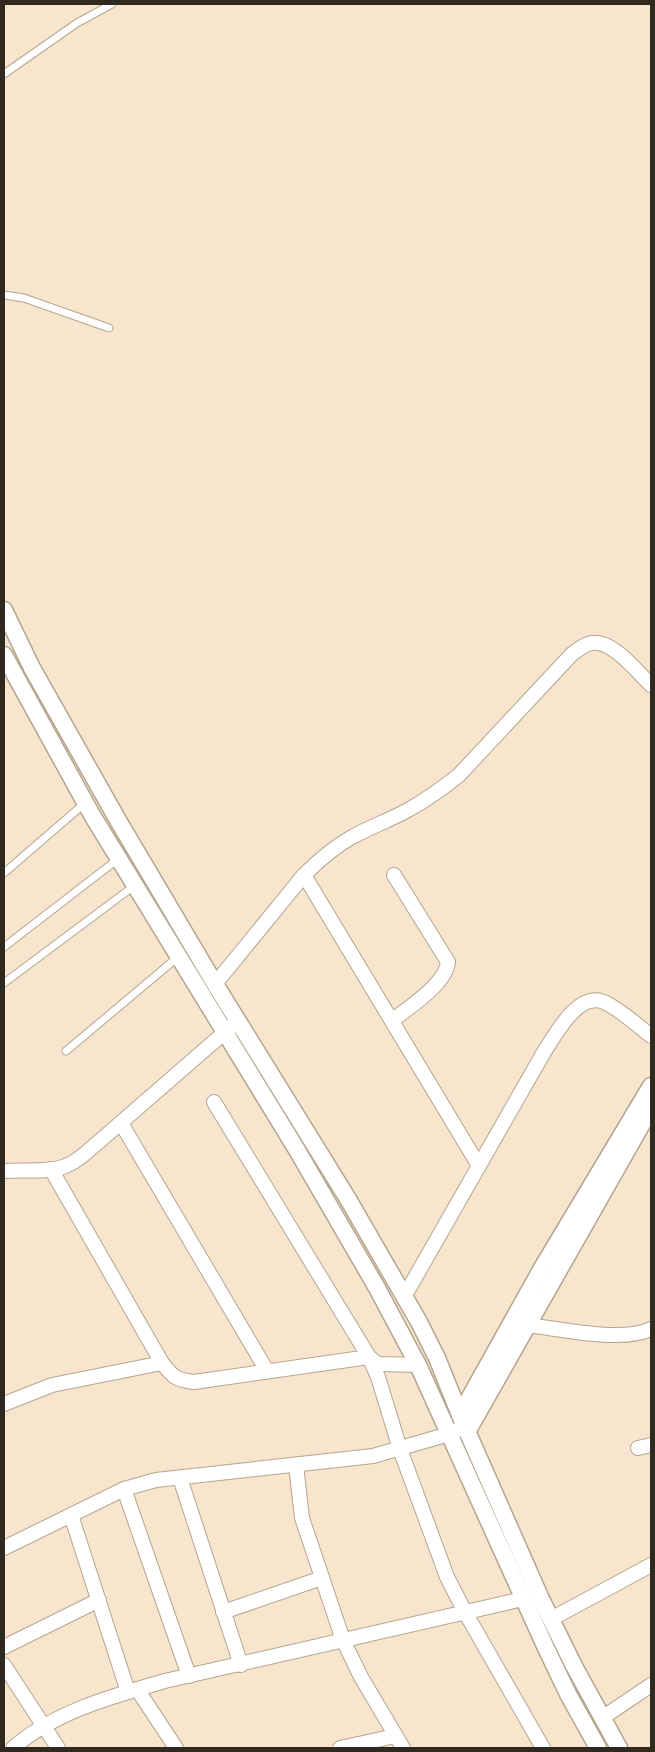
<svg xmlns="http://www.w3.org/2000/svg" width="655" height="1752" viewBox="0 0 655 1752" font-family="Helvetica,sans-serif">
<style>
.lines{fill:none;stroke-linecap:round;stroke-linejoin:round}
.service-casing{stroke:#b5a58e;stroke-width:9}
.minor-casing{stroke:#b5a58e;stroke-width:16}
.tertiary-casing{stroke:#b5a58e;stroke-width:19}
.service{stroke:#fff;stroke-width:7}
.minor{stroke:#fff;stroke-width:14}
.tertiary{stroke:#fff;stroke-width:16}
</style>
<rect width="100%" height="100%" fill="#f7e6cd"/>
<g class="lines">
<g class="service-casing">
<g id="service">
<path d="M4,74l73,-51 35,-19"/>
<path d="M4,295l20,3 85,30"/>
<path d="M4,873l81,-70"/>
<path d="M4,947l114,-88"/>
<path d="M4,983l130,-97"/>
<path d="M66,1051l112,-94"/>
</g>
</g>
<g class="minor-casing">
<g id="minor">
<path d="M304,875l175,291"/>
<path d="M215,984l89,-109c15,-15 30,-28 48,-38 18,-10 38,-17 56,-27 18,-10 35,-22 51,-35l113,-121c6,-4 12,-10 20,-11 20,-4 46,30 59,42"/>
<path d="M392,1021c17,-14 54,-37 56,-59l-54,-87"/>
<path d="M214,1102l155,255 9,20 22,72 47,128 18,35 78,136"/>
<path d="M121,1123l146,248"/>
<path d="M51,1169l111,194c11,14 14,17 32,19l175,-25 9,7 40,1"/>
<path d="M4,1171c19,-2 41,2 59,-4 9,-3 17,-9 24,-15l145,-126"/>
<path d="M404,1297l140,-245c12,-18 34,-61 60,-50 17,8 33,23 47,34"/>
<path d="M519,1322l9,3c33,4 94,18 123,4"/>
<path d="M4,1404l48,-19 110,-22"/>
<path d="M638,1448l13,-3"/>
<path d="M296,1465l6,53 41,122 18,37 42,71"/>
<path d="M180,1478l61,187"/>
<path d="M124,1489l65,187"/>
<path d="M71,1515l57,177"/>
<path d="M4,1548l120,-59 32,-9 217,-24 76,-22 8,-4"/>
<path d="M223,1612l99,-34"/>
<path d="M551,1619l100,-54"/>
<path d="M4,1647l95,-47"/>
<path d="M4,1665l54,83"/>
<path d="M137,1689l39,59"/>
<path d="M602,1718l49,-33"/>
<path d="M13,1748c41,-36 100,-52 152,-67l358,-82"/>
<path d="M340,1748l55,-12"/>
</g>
</g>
<g class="tertiary-casing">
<g id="tertiary">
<path d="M4,610l28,58 87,154 96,162 133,215 71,123 18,36 23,57 81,184 33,67 45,82"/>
<path d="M4,655l88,160 205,335 80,138 41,77 128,283 22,46 30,54"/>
<path d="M460,1415l82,-147 109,-182"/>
<path d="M467,1432l184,-324"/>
</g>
</g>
<use href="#service" class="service"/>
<use href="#minor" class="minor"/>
<use href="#tertiary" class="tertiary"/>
</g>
<rect width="655" height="1752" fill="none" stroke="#2f2920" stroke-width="10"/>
</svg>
